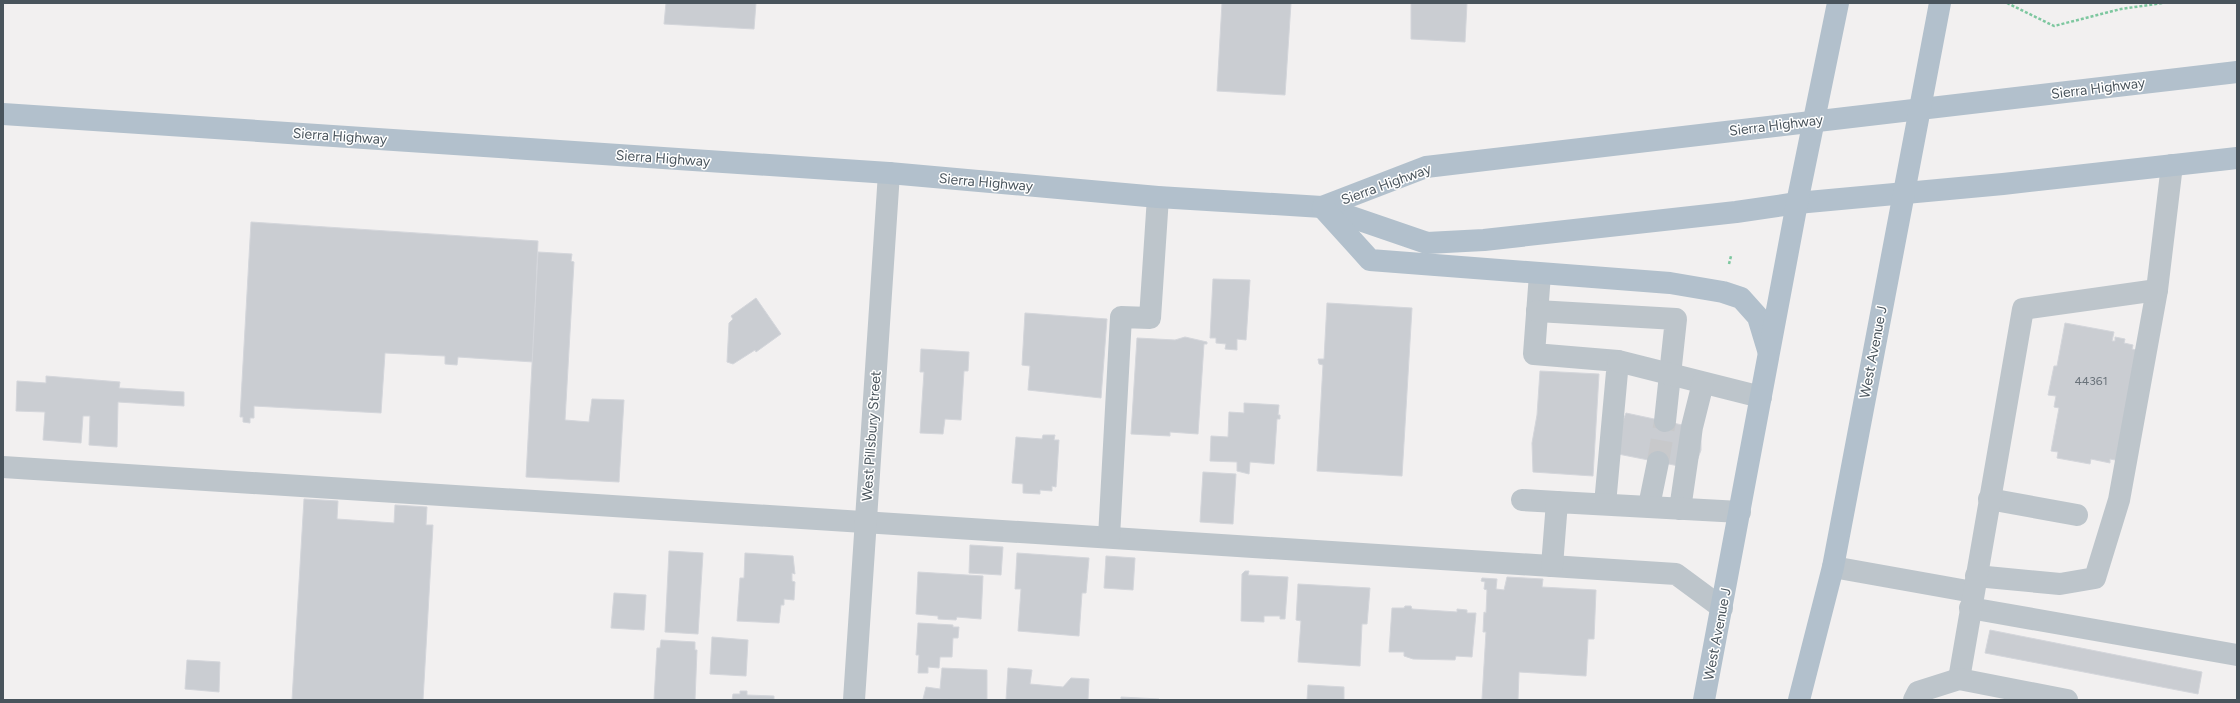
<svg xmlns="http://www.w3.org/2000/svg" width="2240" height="703" viewBox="0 0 2240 703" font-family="Figtree,sans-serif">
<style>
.building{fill:#cacdd2;stroke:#d4d6db}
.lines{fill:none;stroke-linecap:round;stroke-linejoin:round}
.minor-tunnel{stroke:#c8c9cb;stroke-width:22;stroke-dasharray:22 11;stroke-linecap:butt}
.path{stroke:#7dc79f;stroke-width:2.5;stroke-dasharray:3 2;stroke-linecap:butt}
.minor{stroke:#bdc5cb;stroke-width:22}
.major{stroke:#b2c0cc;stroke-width:22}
.labels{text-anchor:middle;stroke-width:3;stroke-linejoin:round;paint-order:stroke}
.number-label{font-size:12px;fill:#69727a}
.street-label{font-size:14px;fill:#49545c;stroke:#fff}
</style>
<rect width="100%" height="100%" fill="#f2f0f0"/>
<g class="building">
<path d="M666,3h90l-2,26 -90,-5z"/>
<path d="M1222,3h69l-6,92 -68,-4z"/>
<path d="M1411,3h56l-2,39 -54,-3z"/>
<path d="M251,222l287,19 -5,121 -75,-5 -1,8 -12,-1v-8l-60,-3 -4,60 -127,-7v12h-4v5l-7,-1v-5h-3z"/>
<path d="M538,252l34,2 -1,7 3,1 -9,158 24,2 3,-23 32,1 -5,82 -93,-5z"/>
<path d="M1213,279l37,1 -4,60 -9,-1v11l-12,-1 1,-5 -10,-1v-5h-6z"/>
<path d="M756,298l25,36 -25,18 -1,-2 -22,14 -6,-2 2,-39 4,-4 -2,-3z"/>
<path d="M1327,303l85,5 -10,168 -85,-5 6,-106 -4,-1 -1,-5h6z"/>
<path d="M1025,313l82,6 -6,79 -73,-8 2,-24 -8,-1z"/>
<path d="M2065,323l49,9 -2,9h3v-4l10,2 -1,4 9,2 -1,4 4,1 -16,111 -10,-2v4l-19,-4 -1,5 -33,-6 1,-6 -7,-1 8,-43 -5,-1 2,-11 -8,-1 6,-29h3z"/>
<path d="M1185,337l22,5v2h-3l-6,90 -28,-2v4l-39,-2 6,-96 38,2z"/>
<path d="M921,349l48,3 -1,19h-4l-3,49 -16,-1 -2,15 -23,-1 4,-61h-4z"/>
<path d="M1540,371l59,3 -6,102 -60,-4 -1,-29 5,-28z"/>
<path d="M46,376l74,6 -1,6 65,4v14l-66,-4 -1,45 -28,-2 1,-29h-7l-2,27 -38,-3 2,-28 -29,-1 1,-30 29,2z"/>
<path d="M1244,403l35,2 -1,10h2v4h-3l-3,45 -24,-2 -1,12 -12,-3v-9l-27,-1 1,-25 17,1 1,-25 15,1z"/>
<path d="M1626,413l75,16v21l-7,19 -76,-15v-21z"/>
<path d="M1043,435h12l-1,5h5l-3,47 -4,-1v5l-12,-1v4l-17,-1v-9l-11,-1 4,-46 26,2z"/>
<path d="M1203,472l33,2 -3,50 -33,-2z"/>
<path d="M304,499l34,2 -1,18 57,4 1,-18 32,2 -1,18h7l-10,175h-131z"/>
<path d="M970,545l33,2 -2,28 -32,-2z"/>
<path d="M669,551l34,2 -5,81 -33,-2z"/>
<path d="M745,553l48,3 2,18 -3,-1v8l3,1 -1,18 -10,-1v6h-3l-2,18 -42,-2 3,-43h4z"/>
<path d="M1017,553l72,5 -3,35h-4l-3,43 -61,-5 3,-42h-6z"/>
<path d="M1106,556l29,2 -2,32 -29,-2z"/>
<path d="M1245,571h4l-1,4 40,2 -3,42h-5v-3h-16v6l-23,-1 1,-47z"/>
<path d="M918,572l65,4 -2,43 -24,-2 -1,3 -18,-1v-3l-22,-2z"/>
<path d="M1507,577l36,2 -1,8 54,3 -2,49h-6l-2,37 -67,-4 -1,28 -36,-1 4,-67h-3l1,-20 2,1 1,-23 -3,-1 1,-7 -4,-1 1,-3 15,1 -1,10 8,1z"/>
<path d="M1298,584l72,4 -3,36h-5l-2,42 -62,-4 3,-41 -5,-1z"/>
<path d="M614,593l32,2 -2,35 -33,-2z"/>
<path d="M1405,606h6l1,3 45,3v-3l10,1v3h9l-4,44 -16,-1 -1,4 -42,-1 -9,-3v-4h-15l3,-44h12z"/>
<path d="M918,623l35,2v2h6l-1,11h-5l-1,19h-12l-1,11 -11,-1v6h-10l1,-18h-3z"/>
<path d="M1990,630l212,42 -4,22 -213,-41z"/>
<path d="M712,637l36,3 -2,36 -36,-2z"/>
<path d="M661,640l34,2v8h2l-2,50h-41l3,-52h3z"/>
<path d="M187,660l33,2 -1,30 -34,-3z"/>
<path d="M942,668l45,2v30l-64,-1 3,-12 14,2z"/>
<path d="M1008,668l24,2 -2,14 33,3 8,-9 18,1 -1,21h-82z"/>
<path d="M1308,685l36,2v13h-37z"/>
<path d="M740,691h7v4l27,1v4h-42l1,-6h7z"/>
<path d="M1121,697l38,2v1h-38z"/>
</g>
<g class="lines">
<path class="minor-tunnel" d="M1658,462l7,-41"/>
<g class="path">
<path d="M2007,3l47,23 67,-17 42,-6"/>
<path d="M1729,264l2,-8"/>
</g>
<g class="minor">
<path d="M1540,274l-6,80 84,7 -13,143"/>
<path d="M1537,311l139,8 -11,102"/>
<path d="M1618,361l143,36"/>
<path d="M3,467l1673,107 46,34"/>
<path d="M1989,499l88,16"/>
<path d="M1522,500l35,2"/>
<path d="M1649,506l9,-44"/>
<path d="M1680,509l12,-82 11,-44"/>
<path d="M1109,537l12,-220 29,1 8,-121"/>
<path d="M1552,566l5,-64 183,10"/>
<path d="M1833,567l140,25"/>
<path d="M1976,576l84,8 35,-6 24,-78 38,-210"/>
<path d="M1970,608l267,47"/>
<path d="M1959,679l64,-370 134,-19 15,-125"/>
<path d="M854,700l35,-527"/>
<path d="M1914,700l4,-8 41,-13 108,21"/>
</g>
<g class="major">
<path d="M3,114l886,59 269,24 164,10 105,36 57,-3 252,-28 61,-9 206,-19 234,-26"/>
<path d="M1322,207l104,-40 811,-95"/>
<path d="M1323,208l47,52 300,23 53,9 18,6 17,19 10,33"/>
<path d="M1704,700l93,-497 41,-200"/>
<path d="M1799,700l34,-133 107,-564"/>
</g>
</g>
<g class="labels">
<g class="number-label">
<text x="2091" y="385">44361</text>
</g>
<g class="street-label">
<text transform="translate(2098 88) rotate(-7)" y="5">Sierra Highway</text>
<text transform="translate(1776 125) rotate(-7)" y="5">Sierra Highway</text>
<text transform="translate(340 136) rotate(4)" y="5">Sierra Highway</text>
<text transform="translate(663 158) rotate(4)" y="5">Sierra Highway</text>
<text transform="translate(986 182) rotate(5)" y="5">Sierra Highway</text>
<text transform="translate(1386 184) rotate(-20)" y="5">Sierra Highway</text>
<text transform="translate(1873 352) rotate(-79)" y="5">West Avenue J</text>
<text transform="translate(871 436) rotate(-86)" y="5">West Pillsbury Street</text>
<text transform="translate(1717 634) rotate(-79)" y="5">West Avenue J</text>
</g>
</g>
<rect width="2240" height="703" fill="none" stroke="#49545c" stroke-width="8"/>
</svg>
